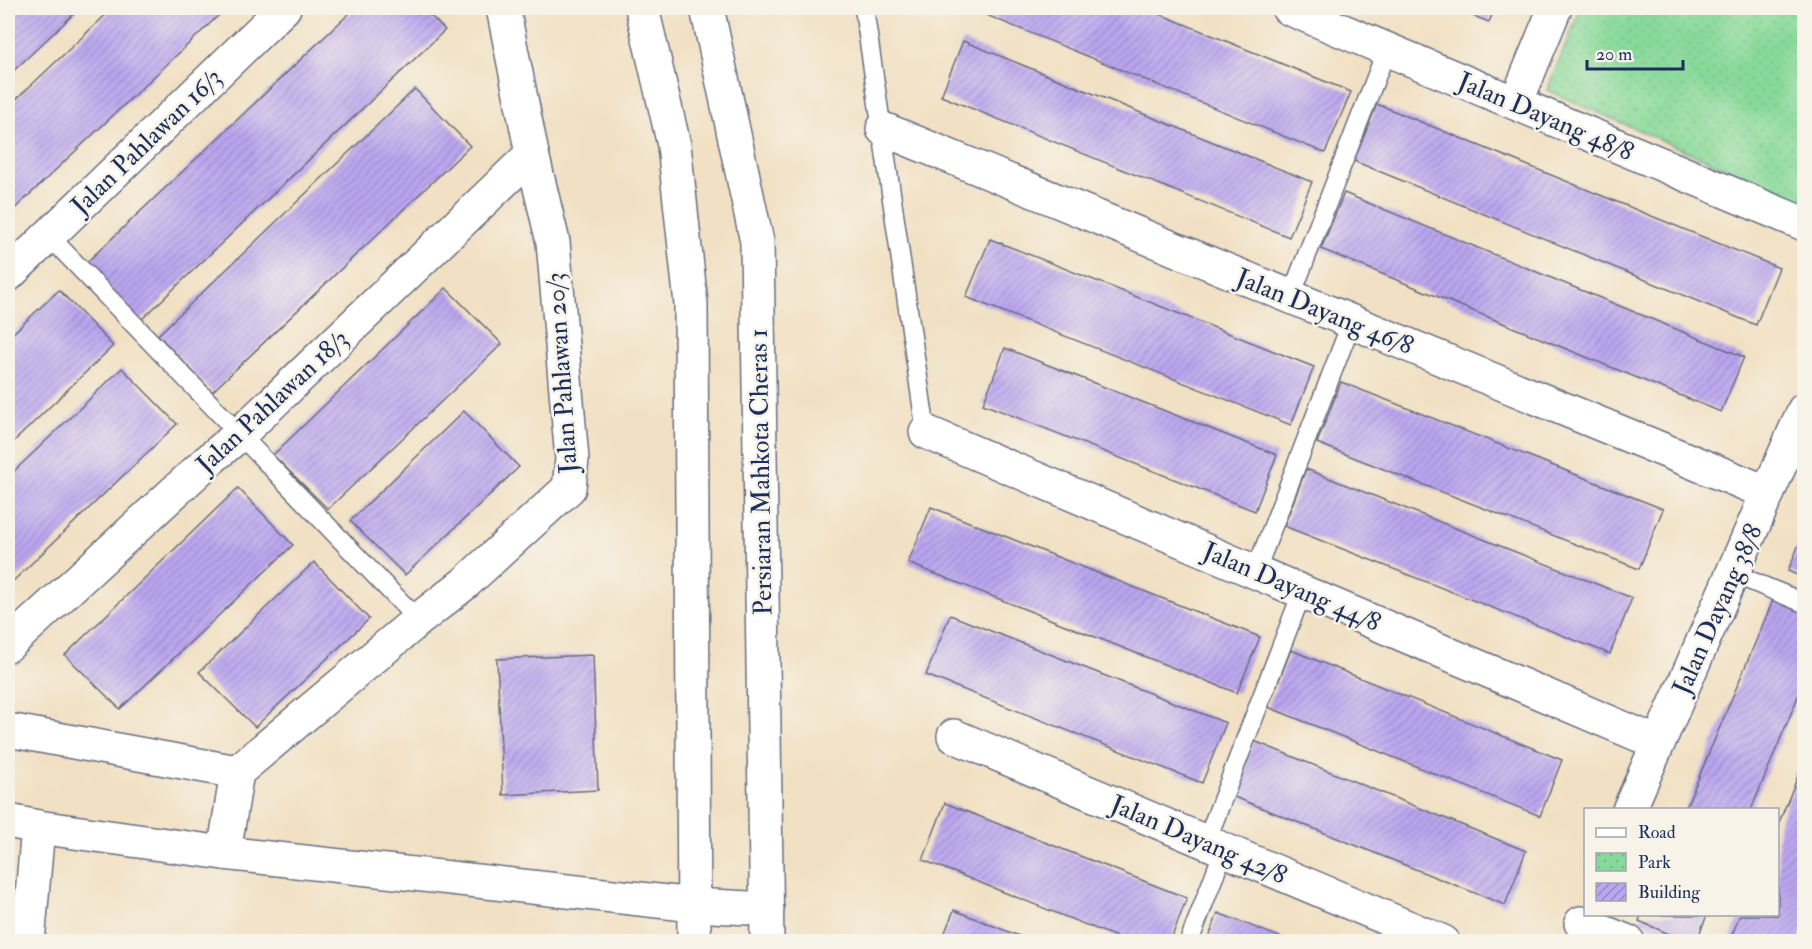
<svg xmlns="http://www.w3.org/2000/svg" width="1812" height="949" viewBox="0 0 1812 949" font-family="'IM FELL Double Pica',serif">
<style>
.park{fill:url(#park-dots);stroke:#51847c;stroke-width:1.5}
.building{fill:url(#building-hatch)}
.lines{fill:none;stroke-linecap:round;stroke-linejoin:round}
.service-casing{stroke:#666d81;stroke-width:21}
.minor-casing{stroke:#666d81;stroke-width:36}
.secondary-casing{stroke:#666d81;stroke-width:36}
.service{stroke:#fff;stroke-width:18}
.minor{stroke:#fff;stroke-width:33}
.secondary{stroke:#fff;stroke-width:33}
.labels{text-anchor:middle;stroke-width:5;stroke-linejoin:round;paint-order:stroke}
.street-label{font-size:26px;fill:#1b2f5e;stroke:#f7f3e8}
</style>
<defs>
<pattern id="park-dots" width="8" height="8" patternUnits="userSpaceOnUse" patternTransform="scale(1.5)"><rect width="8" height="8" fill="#87d999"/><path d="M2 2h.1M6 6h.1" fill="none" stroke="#74bb86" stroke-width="1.8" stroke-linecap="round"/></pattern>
<pattern id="building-hatch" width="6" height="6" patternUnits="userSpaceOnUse" patternTransform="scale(1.5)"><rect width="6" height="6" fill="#bca6f0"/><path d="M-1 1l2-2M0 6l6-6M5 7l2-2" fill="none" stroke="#9888c6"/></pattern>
</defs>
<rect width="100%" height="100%" fill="#f7f3e8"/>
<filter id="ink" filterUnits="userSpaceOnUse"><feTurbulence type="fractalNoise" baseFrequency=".0167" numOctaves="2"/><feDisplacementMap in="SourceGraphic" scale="12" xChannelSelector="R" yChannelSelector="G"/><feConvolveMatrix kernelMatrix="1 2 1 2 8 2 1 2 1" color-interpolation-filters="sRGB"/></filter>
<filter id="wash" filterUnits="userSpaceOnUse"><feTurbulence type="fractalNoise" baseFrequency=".008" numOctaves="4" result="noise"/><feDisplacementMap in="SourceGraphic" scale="24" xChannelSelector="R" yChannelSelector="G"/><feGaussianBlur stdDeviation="1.35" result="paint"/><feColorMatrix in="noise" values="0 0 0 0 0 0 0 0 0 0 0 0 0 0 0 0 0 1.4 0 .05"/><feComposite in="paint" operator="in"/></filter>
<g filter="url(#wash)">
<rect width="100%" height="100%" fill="#f1e0c3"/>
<path class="park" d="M1581,8h223v195l-257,-113z"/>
<g id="blocks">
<g class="building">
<path d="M8,8h72l-72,68z"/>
<path d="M113,8h101l6,6 -212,201v-108z"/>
<path d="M355,8h68l22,22 -305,291 -55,-57z"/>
<path d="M969,8h176l206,84 -26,61z"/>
<path d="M1453,8h42l-6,14z"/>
<path d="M963,41l349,141 -23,55 -348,-141z"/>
<path d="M415,89l55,57 -258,246 -54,-57z"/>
<path d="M1377,104l402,164 -23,57 -402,-164z"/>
<path d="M1344,193l400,164 -23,55 -400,-163z"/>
<path d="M990,239l324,128 -23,58 -325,-128z"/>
<path d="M446,288l56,56 -174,165 -55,-54z"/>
<path d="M59,290l54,56 -105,101v-109z"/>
<path d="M1005,348l272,107 -22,56 -272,-107z"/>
<path d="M122,368l55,56 -169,162v-109z"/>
<path d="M1341,382l322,127 -24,60 -322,-126z"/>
<path d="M464,411l55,56 -114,108 -55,-54z"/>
<path d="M1306,469l326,129 -22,56 -326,-128z"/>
<path d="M238,488l55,57 -173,164 -55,-54z"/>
<path d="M931,507l329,130 -23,56 -329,-130z"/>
<path d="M1804,532v46l-16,-7z"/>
<path d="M314,562l55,57 -114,108 -56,-55z"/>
<path d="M1774,598l30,13v71l-53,128h-66z"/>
<path d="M950,615l276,108 -24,60 -276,-108z"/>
<path d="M1291,650l271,110 -22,56 -272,-109z"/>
<path d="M593,655l5,135 -95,5 -6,-136z"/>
<path d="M1254,741l272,110 -21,54 -273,-109z"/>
<path d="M1804,761v165l-6,16h-69l11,-27h38v-90z"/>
<path d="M945,803l242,95 -17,44h-41l-206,-82z"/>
<path d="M954,910l65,26 13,6h-91z"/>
<path d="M1218,913l72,28v1h-83z"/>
<path d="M1641,915h66l-11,27h-8l-49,-21z"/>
</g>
</g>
</g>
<g filter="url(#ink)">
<use href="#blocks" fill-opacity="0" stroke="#666d81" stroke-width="1.5"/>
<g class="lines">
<g class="service-casing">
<g id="service">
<path d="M864,8l62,424"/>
<path d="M49,236l369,384"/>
<path d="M1291,296l96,-247"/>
<path d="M1256,570l96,-249"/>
<path d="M1732,573l72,30"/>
<path d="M1206,842l97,-252"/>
<path d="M1189,942l35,-92"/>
</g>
</g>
<g class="minor-casing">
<g id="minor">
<path d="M1288,8l516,216"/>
<path d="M1516,103l39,-95"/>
<path d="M883,129l885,364"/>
<path d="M8,275l276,-267"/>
<path d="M926,432l732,311"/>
<path d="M8,645l199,-183 33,-28 292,-280"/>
<path d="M8,730l229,42"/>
<path d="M954,736l489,206"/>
<path d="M237,772l181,-152 46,-36 105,-96 3,-29 -19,-217 -21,-88 -29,-146"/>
<path d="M1629,810l175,-400"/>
<path d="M8,821l30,6 186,26 470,52 73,4"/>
<path d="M224,853l13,-81"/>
<path d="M1581,923l47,19"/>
<path d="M28,942l10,-115"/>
</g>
</g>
<g class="secondary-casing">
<g id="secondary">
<path d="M642,8l32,137 17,159 3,638"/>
<path d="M707,8l50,234 10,700"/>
</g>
</g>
<use href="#service" class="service"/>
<use href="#minor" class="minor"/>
<use href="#secondary" class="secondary"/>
</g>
</g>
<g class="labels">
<g class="street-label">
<text transform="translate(1546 116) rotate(23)" y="9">Jalan Dayang 48/8</text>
<text transform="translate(146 141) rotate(-44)" y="9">Jalan Pahlawan 16/3</text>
<text transform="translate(1325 311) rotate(22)" y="9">Jalan Dayang 46/8</text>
<text transform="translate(561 373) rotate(-94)" y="9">Jalan Pahlawan 20/3</text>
<text transform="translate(272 401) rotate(-43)" y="9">Jalan Pahlawan 18/3</text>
<text transform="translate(760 472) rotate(-91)" y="9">Persiaran Mahkota Cheras 1</text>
<text transform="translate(1292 586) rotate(23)" y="9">Jalan Dayang 44/8</text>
<text transform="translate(1717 609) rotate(-66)" y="9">Jalan Dayang 38/8</text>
<text transform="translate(1199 839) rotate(23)" y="9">Jalan Dayang 42/8</text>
</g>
</g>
<rect width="1812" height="949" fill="none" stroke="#f7f3e8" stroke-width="30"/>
<rect x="1584" y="808" width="195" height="108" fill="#f7f3e8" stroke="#9fa5b1" stroke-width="1.5"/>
<rect x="1596" y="828" width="30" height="9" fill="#ffffff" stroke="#9fa5b1" stroke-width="1.5"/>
<text x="1638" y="838" font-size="18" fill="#1b2f5e">Road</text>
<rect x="1596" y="853" width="30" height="18" fill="url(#park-dots)" stroke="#9fa5b1" stroke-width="1.5"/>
<text x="1638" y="868" font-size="18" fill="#1b2f5e">Park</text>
<rect x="1596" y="883" width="30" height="18" fill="url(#building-hatch)" stroke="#9fa5b1" stroke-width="1.5"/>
<text x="1638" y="898" font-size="18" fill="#1b2f5e">Building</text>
<path d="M1587 60v9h96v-9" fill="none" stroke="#1b2f5e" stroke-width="3"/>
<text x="1596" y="60" font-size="18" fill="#1b2f5e" stroke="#f7f3e8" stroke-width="4.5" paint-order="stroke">20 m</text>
</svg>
